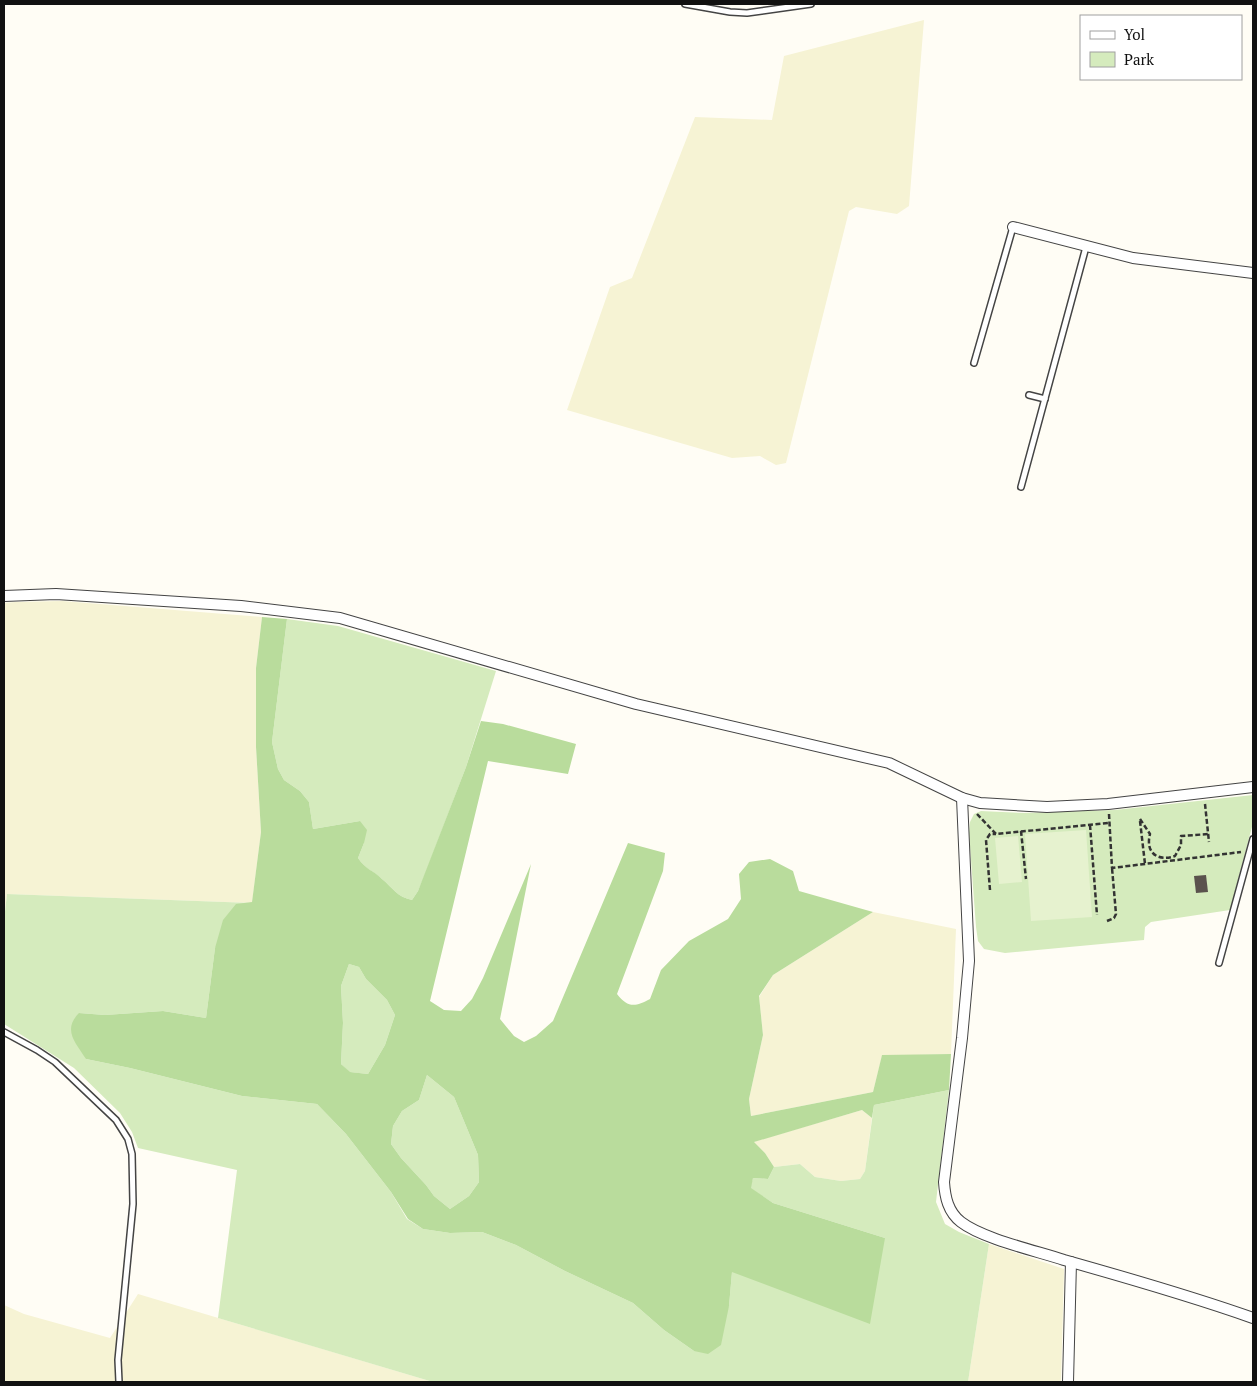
<svg xmlns="http://www.w3.org/2000/svg" width="1257" height="1386" viewBox="0 0 1257 1386" font-family="'PT Serif',serif">
<style>
.farmland{fill:#f6f3d4}
.green{fill:#d5ebbd}
.forest{fill:#b9dc9c;fill-rule:evenodd}
.pitch{fill:#e6f2cf}
.building{fill:#5a524d}
.lines{fill:none;stroke-linecap:round;stroke-linejoin:round}
.service-casing{stroke:#444;stroke-width:8}
.minor-casing{stroke:#444;stroke-width:12}
.path{stroke:#333;stroke-width:2.5;stroke-dasharray:5 2.5;stroke-linecap:butt}
.service{stroke:#fff;stroke-width:5}
.minor{stroke:#fff;stroke-width:10}
</style>
<rect width="100%" height="100%" fill="#fffdf5"/>
<g class="farmland">
<path d="M924,20l-15,186 -12,8 -41,-7 -7,4 -63,252 -10,2 -16,-9 -28,2 -165,-48 43,-123 22,-9 63,-161 77,3 12,-64z"/>
<path d="M62,601l200,16 -6,51v79l5,85 -9,71 -245,-9 -3,26v-317l11,-1z"/>
<path d="M873,912l83,17 -5,125 -69,2 -9,36 -122,24 -2,-17 14,-64 -4,-38 14,-22z"/>
<path d="M862,1110l10,8 -7,53 -5,8 -19,2 -26,-4 -15,-13 -26,3 -9,-14 -12,-11z"/>
<path d="M989,1244l75,25 -3,113h-93z"/>
<path d="M138,1294l295,88h-429v-77l20,9 86,24z"/>
</g>
<g class="green">
<path d="M287,619l51,7 158,45 -30,96 -42,110 -6,14 -6,9c-15,-3 -19,-12 -30,-21 -10,-9 -16,-9 -24,-21l6,-15 -4,-22 -47,8 -4,-27 -9,-11 -16,-11 -6,-11 -6,-27z"/>
<path d="M1253,795v28l-23,87 -79,12 -6,5 -1,13 -139,13 -21,-4 -6,-8 -2,-14 -7,-94 1,-11 4,-8 7,-3 43,2 91,-3z"/>
<path d="M7,894l245,9 -37,45 -9,70 -43,-7 -58,4 -26,-2 7,46 44,9 112,28 75,8 29,30 45,58 16,27 16,10 27,4 32,-1 34,13 49,26 68,32 31,27 30,21 35,-45 3,-34 153,-34 -112,-35 -23,-15 3,-10 15,1 6,-12 26,-3 15,13 26,4 19,-2 5,-8 9,-66 75,-15 -13,112 9,22 14,8 30,12 -21,138h-535l-215,-64 19,-148 -99,-22 -6,-16 -12,-19 -46,-45 -70,-44v-104z"/>
<path d="M349,964l10,3 7,12 21,21 8,15 -10,30 -17,29 -19,-2 -8,-8 2,-41 -2,-37z"/>
<path d="M427,1075l27,22 24,58 1,27 -10,14 -19,13 -16,-13 -8,-11 -25,-27 -10,-14 2,-18 9,-15 17,-11z"/>
</g>
<path class="forest" d="M262,617l25,2 -15,123 6,27 6,11 16,11 9,11 4,27 47,-8 7,9 -3,13 -6,15c8,12 15,12 24,21 11,9 15,18 30,21l6,-9 48,-124 15,-46 22,3 73,20 -8,30 -80,-13 -58,240 14,9 17,1 11,-12 11,-21 48,-114 -31,155 14,17 10,6 12,-6 17,-15 75,-178 37,10 -2,18 -46,123c11,14 18,13 33,5l11,-29 28,-29 39,-22 13,-20 -2,-25 10,-12 21,-3 23,12 6,20 74,21 -100,63 -14,21 4,39 -14,64 2,17 122,-24 9,-37 69,-1 -2,36 -75,15 -2,13 -10,-8 -108,32 11,11 9,14 -6,12 -15,-1 -2,10 22,15 112,35 -15,86 -138,-52 -3,34 -8,39 -13,9 -14,-3 -30,-21 -31,-27 -68,-32 -49,-26 -34,-13 -32,1 -27,-4 -15,-10 -17,-27 -45,-58 -29,-30 -75,-8 -112,-28 -44,-9c-10,-16 -24,-29 -7,-46l26,2 58,-4 43,7 9,-70 8,-28 13,-16 16,-2 9,-70 -5,-85v-79zM349,964l10,3 7,12 21,21 8,15 -10,30 -17,29 -18,-2 -9,-8 2,-41 -2,-37zM427,1075l27,22 24,58 1,27 -10,14 -19,13 -16,-13 -8,-11 -25,-27 -10,-14 2,-18 9,-15 17,-11z"/>
<g class="pitch">
<path d="M1086,830l6,87 -61,4 -6,-87z"/>
<path d="M1018,836l4,46 -23,2 -4,-46z"/>
</g>
<path class="building" d="M1206,875l2,17 -12,1 -2,-17z"/>
<g class="lines">
<g class="service-casing">
<g id="service">
<path d="M685,4l45,8 17,1 64,-9"/>
<path d="M974,363l39,-136"/>
<path d="M1029,395l16,4"/>
<path d="M1021,487l65,-240"/>
<path d="M1219,963l34,-124"/>
<path d="M4,1032l33,18 18,12 61,58 12,19 4,15 1,50 -15,156 1,22"/>
</g>
</g>
<g class="minor-casing">
<g id="minor">
<path d="M1013,227l120,31 120,15"/>
<path d="M4,596l52,-2 185,12 99,12 296,86 253,59 73,35 18,5 67,4 61,-3 145,-17"/>
<path d="M962,798l7,163 -7,77 -18,144c1,15 4,30 17,40 22,17 76,29 103,38 64,18 127,36 189,58"/>
<path d="M1068,1382l3,-120"/>
</g>
</g>
<g class="path">
<path d="M1205,804l4,38"/>
<path d="M977,814l19,20 113,-11"/>
<path d="M1109,814l3,54 129,-16"/>
<path d="M1140,819l10,15c-5,19 8,28 25,22l6,-11v-9l28,-2"/>
<path d="M1140,821l5,43"/>
<path d="M1090,825l7,90"/>
<path d="M1021,831l5,48"/>
<path d="M990,890l-4,-50 4,-6h6"/>
<path d="M1107,921l7,-3 2,-4 -4,-46"/>
</g>
<use href="#service" class="service"/>
<use href="#minor" class="minor"/>
</g>
<rect width="1257" height="1386" fill="none" stroke="#111111" stroke-width="10"/>
<rect x="1080" y="15" width="162" height="65" fill="#ffffff" stroke="#a0a0a0"/>
<rect x="1090" y="31" width="25" height="8" fill="#ffffff" stroke="#a0a0a0"/>
<text x="1124" y="40" font-size="15" fill="#111111">Yol</text>
<rect x="1090" y="52" width="25" height="15" fill="#d5ebbd" stroke="#a0a0a0"/>
<text x="1124" y="65" font-size="15" fill="#111111">Park</text>
</svg>
